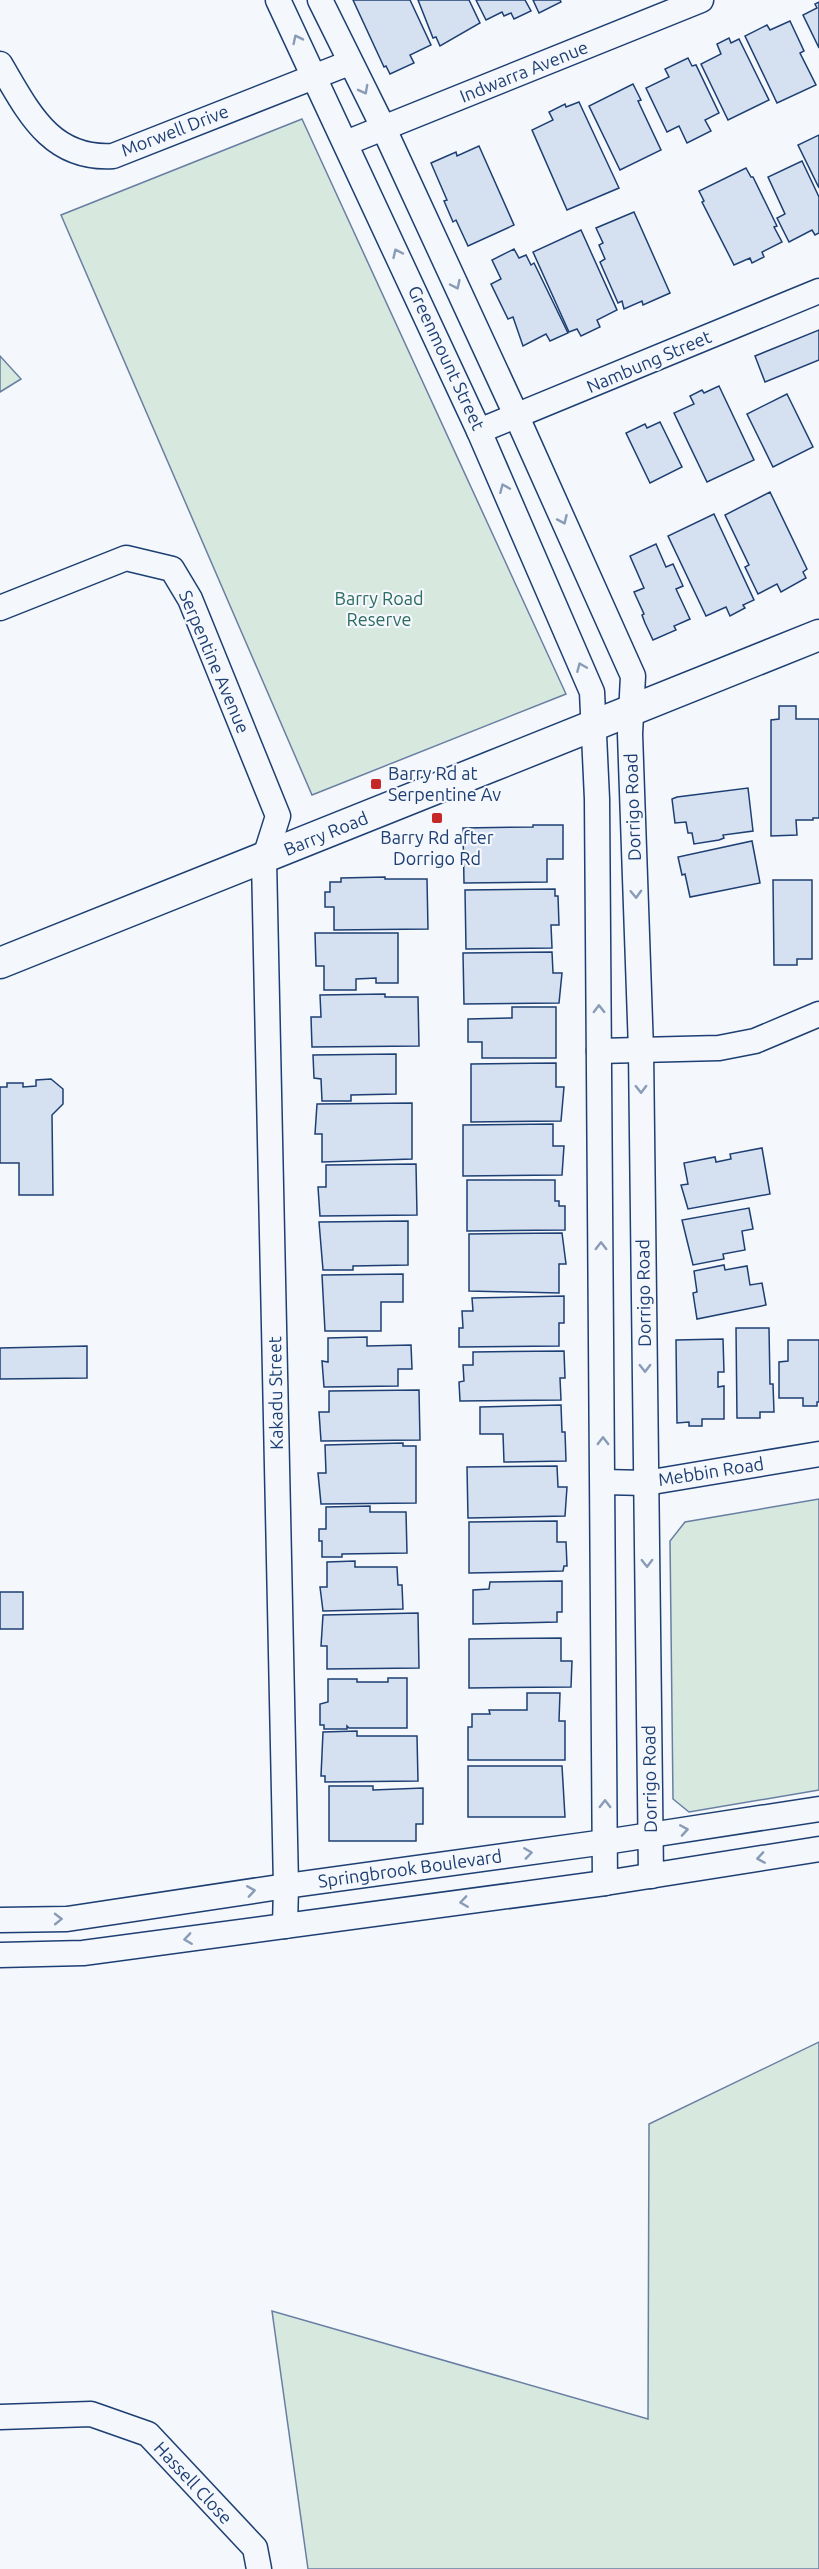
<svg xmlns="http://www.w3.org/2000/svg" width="819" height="2569" viewBox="0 0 819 2569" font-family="Ubuntu,sans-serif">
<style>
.green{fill:#d7e8df;stroke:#687fa3;stroke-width:1.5}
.building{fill:#d5e0f0;stroke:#1d3f73;stroke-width:1.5}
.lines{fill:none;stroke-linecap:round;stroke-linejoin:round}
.minor-casing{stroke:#1d3f73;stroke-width:27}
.tertiary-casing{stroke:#1d3f73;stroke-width:33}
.minor{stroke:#f4f7fb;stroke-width:24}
.tertiary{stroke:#f4f7fb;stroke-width:30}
.oneway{stroke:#889bb7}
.poi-dot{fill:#c62828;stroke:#f4f7fb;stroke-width:2}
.labels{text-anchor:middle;stroke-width:4.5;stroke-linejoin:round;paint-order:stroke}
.street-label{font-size:18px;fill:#1d3f73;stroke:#f4f7fb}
.park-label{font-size:18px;fill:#2c6c60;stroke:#f4f7fb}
.poi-label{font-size:18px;fill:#1d3f73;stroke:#f4f7fb;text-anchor:start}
</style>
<rect width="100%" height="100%" fill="#f4f7fb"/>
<g class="green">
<path d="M302,119l264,575 -254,101 -251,-580z"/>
<path d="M0,356l21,23 -21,13z"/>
<path d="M819,1499v291l-130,22 -16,-13 -3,-258 15,-19z"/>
<path d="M819,2042v527h-511l-36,-258 376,108 1,-295z"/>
</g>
<g class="building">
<path d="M353,0h57l21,45 -21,10 4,8 -24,11 -4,-8 -2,1z"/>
<path d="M418,0h51l11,23 -40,23 -4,-9 -3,1z"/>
<path d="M476,0h49l6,11 -17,8 -3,-6 -7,3 -2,-4 -16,8z"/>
<path d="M533,0h27l1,2 -22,11z"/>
<path d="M819,2v46l-16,-33 14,-7 -2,-4z"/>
<path d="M790,21l14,30 -4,2 16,32 -39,18 -32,-67 22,-11 3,5z"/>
<path d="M729,38l2,5 8,-4 30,61 -41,20 -27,-56 20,-10 -4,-10z"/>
<path d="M688,58l4,8 4,-1 23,48 -14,7 6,11 -24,12 -8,-17 -12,6 -21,-44 23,-11 -4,-8z"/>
<path d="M633,84l8,16 -3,1 23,49 -41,20 -31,-64z"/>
<path d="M579,102l40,86 -52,22 -35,-80 21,-10 -4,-8 16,-8 1,3z"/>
<path d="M819,135v53l-21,-43z"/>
<path d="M479,146l35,79 -46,21 -12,-26 -3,2 -9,-21 3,-1 -16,-37 25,-11 1,4z"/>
<path d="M802,161l17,36v36l-4,2 -3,-5 -23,12 -12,-24 8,-4 -17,-37z"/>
<path d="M746,168l5,9h2l24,49 -3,1 8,15 -20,10 2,5 -12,6 -2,-5 -16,7 -32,-63 2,-1 -5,-10z"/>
<path d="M634,212l36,81 -27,12 -1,-4 -18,8 -2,-8 -4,2 -18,-41 5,-3 -6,-14 4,-2 -7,-15z"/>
<path d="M581,230l36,80 -20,10 3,7 -19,9 -4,-7 -8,3 -36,-80z"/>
<path d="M514,249l5,9 7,-3 5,10 3,-2 34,70 -18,8 -4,-7 -23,12 -10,-29 -5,2 -17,-35 10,-5 -9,-19z"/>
<path d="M819,330v30l-54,22 -10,-26z"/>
<path d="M719,386l35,74 -47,22 -33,-69 20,-9 -4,-8 12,-6 2,3z"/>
<path d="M787,394l26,53 -40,20 -26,-53z"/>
<path d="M660,422l22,45 -32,16 -24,-50 19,-9 2,4z"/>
<path d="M770,492l37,77 -4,3 3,6 -25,14 -4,-8 -19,10 -13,-27 4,-2 -24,-50z"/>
<path d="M714,514l40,86 -11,5 2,3 -15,8 -4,-9 -20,9 -38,-80z"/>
<path d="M656,544l10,23 7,-3 10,22 -7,3 14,30 -16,7 2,4 -23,10 -8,-17 -3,-8 2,-1 -10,-22 10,-4 -14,-32z"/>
<path d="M779,706h17v13h23v99h-6v2h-17l1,15 -26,1v-116l8,-1z"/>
<path d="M748,788l5,43 -30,4 1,3 -5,2 -25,4 -2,-11h-4l-2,-11 -11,1 -3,-24 5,-2z"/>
<path d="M533,825h30v34h-16v23l-83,1 -1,-55 70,-1z"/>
<path d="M752,841l8,42 -70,14 -5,-23 -3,1 -4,-18z"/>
<path d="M385,877v2h42l1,50 -94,1v-23h-9v-15h5v-10h11v-4z"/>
<path d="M773,880h39v79h-15v6h-23z"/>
<path d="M555,889v7h3l1,29h-8l1,23 -86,1 -1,-59z"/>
<path d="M315,933h83v50h-22v-5l-20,1v11h-32v-24h-8z"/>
<path d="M552,952l1,21h9l-3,30 -95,1 -1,-51z"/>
<path d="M385,994v3h33l1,49 -107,1 -1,-30h10l-1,-22z"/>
<path d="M512,1007h44v51h-74v-16h-14v-23l44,-1z"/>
<path d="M396,1054v40l-45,1v6h-29l-1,-22 -7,-1 -1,-23z"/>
<path d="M556,1063v24h8l-3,34 -90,1v-58z"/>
<path d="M51,1079l12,10v15l-11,11 1,80h-34v-32h-19v-76h7v-4h16v4l13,-1v-6z"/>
<path d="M412,1103v56l-90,3v-28h-7l2,-30z"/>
<path d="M553,1124v22h11l-2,29 -99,1v-51z"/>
<path d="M762,1148l8,46 -82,15 -7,-24 7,-1 -4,-21 31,-6 1,5 15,-3 -1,-5z"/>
<path d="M416,1164l1,51 -97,1 -2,-29h8v-22z"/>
<path d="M467,1180h88v21h4v5h6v24l-98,1z"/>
<path d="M749,1208l4,21 -11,2 3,19 -22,4 1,5 -31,6 -11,-45z"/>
<path d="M408,1221v44l-55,1v4h-30l-4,-48z"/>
<path d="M562,1233l4,31h-7v29l-90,-2v-57z"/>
<path d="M724,1265l1,5 22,-4 3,19 12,-2 4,22 -69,14 -4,-26 4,-1 -3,-21z"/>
<path d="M403,1274v28h-22v29h-56l-3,-56z"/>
<path d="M564,1296v27h-5v23l-100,1v-19h4l-1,-17h11l-1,-13z"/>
<path d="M736,1328h33l1,56h3l1,28h-14v6h-23z"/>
<path d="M367,1337v9l44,-1 1,24h-14v17l-74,1 -2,-26 6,1v-24z"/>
<path d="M723,1339l1,33h-6v15l6,-1v33h-22v7h-13v-4l-12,1 -1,-83z"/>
<path d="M788,1340h31v62h-2v4h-14v-8h-24v-36l9,-1z"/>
<path d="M87,1346v32l-87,1v-31z"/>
<path d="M564,1351l1,27h-5l1,22 -101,1 -1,-19 5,-1 -1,-16h10v-13z"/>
<path d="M419,1390l1,50 -99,1 -2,-29h10v-21z"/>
<path d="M561,1405l1,27h3l1,29 -62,1 -1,-28h-23v-27z"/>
<path d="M403,1443v3h13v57l-95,1 -3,-31h8l-1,-28z"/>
<path d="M557,1466l1,21h9l-2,29 -97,2 -1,-51z"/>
<path d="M370,1506v6h36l1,41 -65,1v3h-20v-16h-3v-12h7v-22z"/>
<path d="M557,1521v21h9l1,24h-3l-1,5 -94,2v-51z"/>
<path d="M355,1561v6h42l1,18h4l1,24 -80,2 -3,-24h7v-25z"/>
<path d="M562,1581v31h-5v10l-84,2v-34l16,-1 1,-7z"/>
<rect x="0" y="1592" width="23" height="37"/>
<path d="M418,1613l1,55 -92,1v-23h-6l2,-31z"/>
<path d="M561,1638v23h11l-1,26 -102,1v-49z"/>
<path d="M388,1678h19v50h-58l-2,-2v3h-23v-4h-4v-21l8,-2v-23h29v3h31z"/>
<path d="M527,1693h33l-1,28h6v39h-97v-33h4v-13h18l-1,-4h38z"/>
<path d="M357,1731v5h60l1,45 -93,1v-6h-4l2,-44z"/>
<path d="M468,1766h94l3,51h-97z"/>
<path d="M329,1786h44v4l50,-2v36h-7v17h-87z"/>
</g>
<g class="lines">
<g class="minor-casing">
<g id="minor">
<path d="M278,0l201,431 113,261 5,107 8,1084"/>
<path d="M320,0l64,129 133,288 116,259 -3,58 11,316 10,826"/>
<path d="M0,64c28,47 50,96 113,92l236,-93"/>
<path d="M346,143l355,-143"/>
<path d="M479,431l340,-140"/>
<path d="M0,608l126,-50 46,11 18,30 88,217 -14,44 22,1026 -1,40"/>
<path d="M599,1051l120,-3 36,-7 64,-27"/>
<path d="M603,1482l43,1 173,-29"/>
<path d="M0,1920l67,-1 219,-33 319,-44 214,-33"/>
<path d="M0,1955l83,-2 522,-70 214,-34"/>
<path d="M0,2417l91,-3 57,20 107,114 4,21"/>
</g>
</g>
<g class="tertiary-casing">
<path id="tertiary" d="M0,963c273,-108 546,-219 819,-328"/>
</g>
<use href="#minor" class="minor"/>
<use href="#tertiary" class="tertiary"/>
</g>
<defs><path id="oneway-chevron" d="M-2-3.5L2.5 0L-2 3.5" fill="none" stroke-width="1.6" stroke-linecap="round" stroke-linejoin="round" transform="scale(1.5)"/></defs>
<g class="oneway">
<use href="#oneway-chevron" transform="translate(297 39) rotate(-116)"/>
<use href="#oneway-chevron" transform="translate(364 90) rotate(62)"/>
<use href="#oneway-chevron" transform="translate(397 253) rotate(-115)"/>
<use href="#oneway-chevron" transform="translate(456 285) rotate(65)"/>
<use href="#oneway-chevron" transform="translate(504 488) rotate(-113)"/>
<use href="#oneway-chevron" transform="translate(563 520) rotate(66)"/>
<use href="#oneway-chevron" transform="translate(581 667) rotate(-113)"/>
<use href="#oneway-chevron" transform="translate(636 894) rotate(88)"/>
<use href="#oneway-chevron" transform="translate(599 1009) rotate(-91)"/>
<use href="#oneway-chevron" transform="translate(641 1089) rotate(89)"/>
<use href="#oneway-chevron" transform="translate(601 1246) rotate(-90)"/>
<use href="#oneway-chevron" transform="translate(645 1368) rotate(89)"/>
<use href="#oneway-chevron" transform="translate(603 1441) rotate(-90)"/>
<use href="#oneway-chevron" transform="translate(647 1563) rotate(89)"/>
<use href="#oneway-chevron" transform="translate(605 1804) rotate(-90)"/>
<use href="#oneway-chevron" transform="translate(684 1830) rotate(-9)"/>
<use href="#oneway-chevron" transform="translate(528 1853) rotate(-8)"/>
<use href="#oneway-chevron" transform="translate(761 1858) rotate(171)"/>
<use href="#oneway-chevron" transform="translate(251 1891) rotate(-9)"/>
<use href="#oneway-chevron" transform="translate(464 1902) rotate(172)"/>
<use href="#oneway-chevron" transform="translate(58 1919) rotate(-1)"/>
<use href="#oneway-chevron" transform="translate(188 1939) rotate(172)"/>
</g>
<g class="poi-dot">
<rect x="370" y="778" width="12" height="12" rx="3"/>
<rect x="431" y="812" width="12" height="12" rx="3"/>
</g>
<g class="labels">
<g class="street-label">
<text transform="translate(524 72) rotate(-22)" y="6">Indwarra Avenue</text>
<text transform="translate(175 131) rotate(-21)" y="6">Morwell Drive</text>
<text transform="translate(446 358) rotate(65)" y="6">Greenmount Street</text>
<text transform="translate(649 362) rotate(-23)" y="6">Nambung Street</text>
<text transform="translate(214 662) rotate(67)" y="6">Serpentine Avenue</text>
<text transform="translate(633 807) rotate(-92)" y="6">Dorrigo Road</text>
<text transform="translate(326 834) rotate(-22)" y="6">Barry Road</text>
<text transform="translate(644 1293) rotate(-91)" y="6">Dorrigo Road</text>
<text transform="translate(276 1393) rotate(-91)" y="6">Kakadu Street</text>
<text transform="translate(711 1472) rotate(-9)" y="6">Mebbin Road</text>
<text transform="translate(650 1779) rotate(-91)" y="6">Dorrigo Road</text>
<text transform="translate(410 1869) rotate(-8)" y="6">Springbrook Boulevard</text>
<text transform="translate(193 2483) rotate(47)" y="6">Hassell Close</text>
</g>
<g class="park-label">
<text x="379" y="605">Barry Road<tspan x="379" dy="21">Reserve</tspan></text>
</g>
<g class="poi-label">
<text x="388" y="780">Barry Rd at<tspan x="388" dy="21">Serpentine Av</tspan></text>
<text x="437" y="844" text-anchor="middle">Barry Rd after<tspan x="437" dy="21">Dorrigo Rd</tspan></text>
</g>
</g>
</svg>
